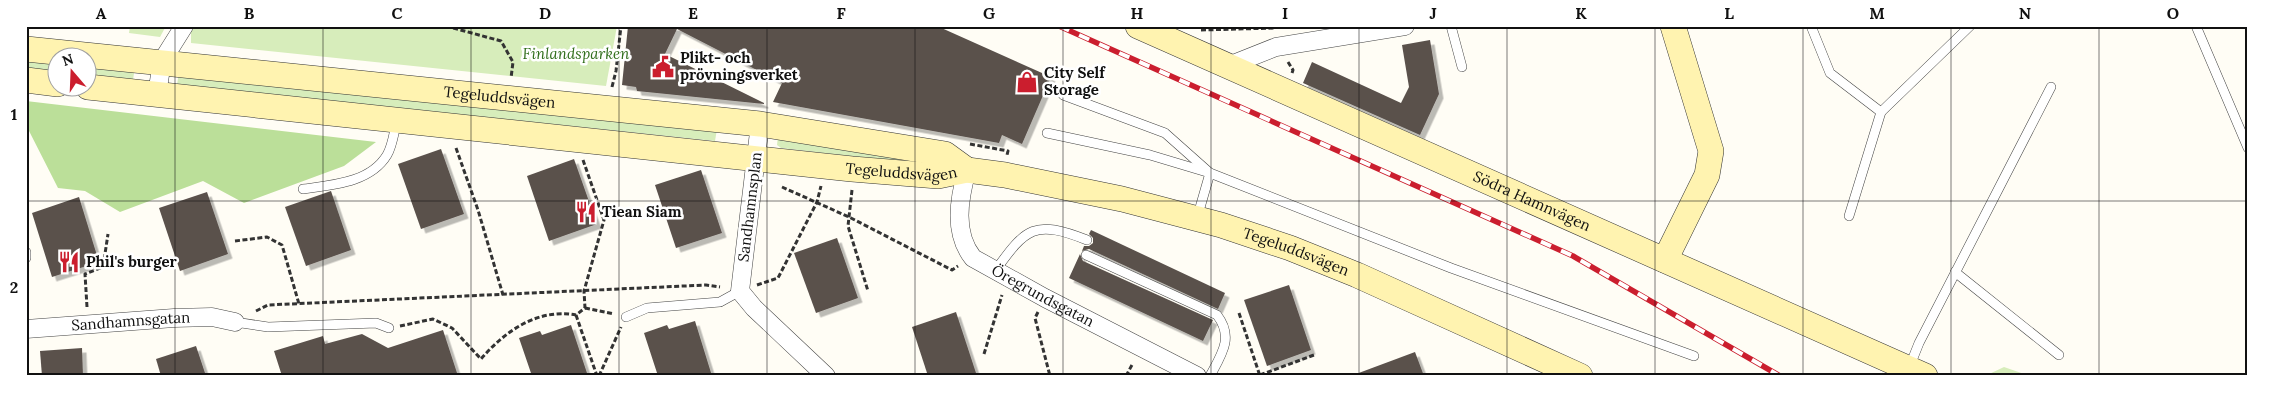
<svg xmlns="http://www.w3.org/2000/svg" width="2274" height="402" viewBox="0 0 2274 402" font-family="Lora,serif">
<style>
.green{fill:#d7edbb}
.forest{fill:#bbdf99}
.building{fill:#5a514c;filter:url(#shadow)}
.lines{fill:none;stroke-linecap:round;stroke-linejoin:round}
.lane-casing{stroke:#444;stroke-width:10}
.street-casing{stroke:#444;stroke-width:19}
.secondary-casing{stroke:#333;stroke-width:26}
.path{stroke:#333;stroke-width:3;stroke-dasharray:5 2.5;stroke-linecap:butt}
.lane{stroke:#fff;stroke-width:9}
.street{stroke:#fff;stroke-width:18}
.secondary{stroke:#fff3b0;stroke-width:25}
.rail-casing{stroke:#cb1e2e;stroke-width:5.5}
.rail{stroke:#fff;stroke-width:4;stroke-dasharray:11;stroke-linecap:butt}
.grid{fill:none;stroke:#111;stroke-width:1;stroke-opacity:0.55}
.labels{text-anchor:middle;stroke-width:5;stroke-linejoin:round;paint-order:stroke}
.park-label{font-size:15px;font-style:italic;fill:#306e1b;stroke:#fff}
.poi-label{font-size:15px;font-weight:bold;fill:#111;stroke:#fff;text-anchor:start}
.street-label{font-size:15px;fill:#111;stroke:#fff}
.neatline{fill:none;stroke:#111;stroke-width:2}
.grid-label{font-size:16px;text-anchor:middle;font-weight:bold;fill:#111}
</style>
<defs>
<filter id="shadow"><feDropShadow dx="4.5" dy="4.5" stdDeviation="0" flood-color="#0004"/></filter>
</defs>
<rect width="100%" height="100%" fill="#fffdf5"/>
<g class="green">
<path d="M130,26h36l-6,11 -31,-4z"/>
<path d="M194,26h423l-11,60 -415,-43v-13z"/>
<path d="M26,56l31,3v13l-31,-3z"/>
<path d="M88,62l47,5 -2,13 -45,-4z"/>
<path d="M179,72l538,57 -2,12 -538,-56z"/>
<path d="M778,136l163,28v3l-160,-19 -4,-3z"/>
<path d="M2004,367l26,9h-45z"/>
</g>
<path class="forest" d="M26,101l350,41 -32,24 -100,37 -41,-22 -83,31 -35,-21 -27,-3 -32,-63z"/>
<g class="building">
<path d="M628,26h309l114,51 -29,67 -20,-9 -3,8 -226,-41 9,-19 -105,-54 -12,25 99,49v1l-127,-13 -1,-4 -14,-2z"/>
<path d="M1430,40l9,54 -19,41 -117,-52 9,-21 89,41 8,-16 -7,-42z"/>
<path d="M441,149l23,65 -43,15 -23,-65z"/>
<path d="M574,159l23,65 -48,17 -22,-65z"/>
<path d="M701,170l21,63 -46,15 -21,-63z"/>
<path d="M331,191l20,59 -45,16 -21,-59z"/>
<path d="M207,192l21,62 -48,17 -21,-63z"/>
<path d="M79,197l20,65 -47,15 -20,-64z"/>
<path d="M1091,230l134,63 -7,16 -129,-60 -7,2 2,-5h5l4,-3v-5l-4,-4z"/>
<path d="M837,238l21,60 -42,15 -22,-60z"/>
<path d="M1080,254l3,7 130,59 -10,21 -134,-63z"/>
<path d="M1289,285l22,65 -44,16 -23,-66z"/>
<path d="M956,312l20,61 -8,3h-40l-16,-49z"/>
<path d="M695,321l17,55h-54l-14,-43 23,-8 2,4z"/>
<path d="M571,325l17,51h-56l-13,-38 21,-7 2,4z"/>
<path d="M443,330l15,46h-176l-8,-25 49,-15 2,8 37,-10 26,14z"/>
<path d="M196,346l10,30h-45l-5,-17z"/>
<path d="M82,348l1,28h-41l-2,-25z"/>
<path d="M1415,352l9,24h-68v-2z"/>
</g>
<g class="lines">
<g class="lane-casing">
<g id="lane">
<path d="M1451,26l11,41"/>
<path d="M1811,26l19,47 51,39"/>
<path d="M2196,26l52,122"/>
<path d="M1063,95l102,38 45,40 241,95 243,88"/>
<path d="M1047,133l103,22 60,18 -13,45"/>
<path d="M303,189c29,-4 67,-6 84,-34 6,-10 7,-24 10,-35"/>
<path d="M1849,216l32,-104 89,-86"/>
<path d="M26,252v6"/>
<path d="M1086,255l131,60c17,22 5,39 -7,61"/>
<path d="M995,271c31,-43 39,-52 92,-31"/>
<path d="M1955,272l104,83"/>
<path d="M626,317l21,-9 73,-6 20,-11"/>
<path d="M235,322l33,5 108,-4 13,5"/>
<path d="M1909,368l10,-25 132,-256"/>
</g>
</g>
<g class="street-casing">
<g id="street">
<path d="M1228,66l48,-19 129,-21"/>
<path d="M157,95l5,-34 22,-35"/>
<path d="M760,124l-20,167 14,17 72,68"/>
<path id="s1" d="M967,170c-8,29 -14,63 6,88l72,40 152,78"/>
<path id="s2" d="M26,329l148,-11 38,-1 23,5"/>
</g>
</g>
<g class="secondary-casing">
<g id="secondary">
<path id="s3" d="M1138,26l787,350"/>
<path id="s4" d="M26,49l734,75 185,30 22,16"/>
<path d="M26,80l32,4"/>
<path id="s5" d="M88,87l764,82 86,7 29,-6 38,5 117,24 99,26 69,23 67,27 223,101"/>
<path d="M1665,260l42,-85 4,-24 -38,-125"/>
</g>
</g>
<g class="path">
<path d="M446,26l55,15 12,21 -2,16"/>
<path d="M1201,30l74,-2"/>
<path d="M1288,62l5,8 -1,3"/>
<path d="M612,87l4,-16 5,-45"/>
<path d="M970,144l38,7 -1,4"/>
<path d="M456,148l22,62 25,85"/>
<path d="M583,160l21,60 -20,71 1,17"/>
<path d="M782,187l67,30 103,53 6,-4"/>
<path d="M852,190l-4,36 20,65"/>
<path d="M235,241l32,-4 15,8 17,59"/>
<path d="M757,285l21,-7 39,-76 4,-16"/>
<path d="M87,307l-2,-33 18,-7 5,-33"/>
<path d="M585,308l29,6"/>
<path d="M256,311l12,-6 438,-20 14,2"/>
<path d="M1038,312l-3,6 15,58"/>
<path d="M1239,313l21,63"/>
<path d="M576,315l21,61"/>
<path d="M400,326l33,-7 19,9 29,31c24,-28 57,-51 95,-44l9,-7"/>
<path d="M984,354l18,-59"/>
<path d="M1260,375l54,-20"/>
<path d="M599,376l22,-49"/>
<path d="M1126,376l7,-13"/>
</g>
<use href="#lane" class="lane"/>
<use href="#street" class="street"/>
<use href="#secondary" class="secondary"/>
<g class="rail-casing">
<path id="rail" d="M1059,26l514,230 207,120"/>
</g>
<use href="#rail" class="rail"/>
</g>
<path class="grid" d="M175,26v350M323,26v350M471,26v350M619,26v350M767,26v350M915,26v350M1063,26v350M1211,26v350M1359,26v350M1507,26v350M1655,26v350M1803,26v350M1951,26v350M2099,26v350M26,201h2222"/>
<defs>
<g id="civic-bare" transform="scale(1.725)"><path d="M-.6-6.5H3V-4.5H.6V-3L4-1V1h2V6H-6V1h2V-1L-.6-3ZM-1.2 2.5V6h2.4V2.5Z" fill="#cb1e2e" stroke="#fff" stroke-width="2.5" paint-order="stroke"/></g>
<g id="shop-bare" transform="scale(1.725)"><path d="M-5-2.5h2.3a2.7 3.5 0 0 1 5.4 0H5L5.5 6h-11ZM-1.5-2.5h3a1.5 2.3 0 0 0-3 0Z" fill="#cb1e2e" stroke="#fff" stroke-width="2.5" paint-order="stroke"/></g>
<g id="restaurant-bare" transform="scale(1.725)"><path d="M-5-6h1v4h1v-4h1v4h1v-4h1v5L-1.5 .5V6h-2V.5L-5-1ZM5-6V6H3V1.5H1.5Q1.5-4 5-6Z" fill="#cb1e2e" stroke="#fff" stroke-width="2.5" paint-order="stroke"/></g>
</defs>
<g fill-rule="evenodd">
<use href="#civic-bare" x="663" y="67"/>
<use href="#shop-bare" x="1027" y="82"/>
<use href="#restaurant-bare" x="586" y="212"/>
<use href="#restaurant-bare" x="69" y="262"/>
</g>
<g class="labels">
<g class="park-label">
<text x="576" y="59">Finlandsparken</text>
</g>
<g class="poi-label">
<text x="680" y="63">Plikt- och<tspan x="680" dy="17">prövningsverket</tspan></text>
<text x="1044" y="78">City Self<tspan x="1044" dy="17">Storage</tspan></text>
<text x="602" y="217">Tiean Siam</text>
<text x="86" y="267">Phil's burger</text>
</g>
<g class="street-label">
<text dy="5" stroke="none"><textPath href="#s4" startOffset="476">Tegeluddsvägen</textPath></text>
<text dy="5" stroke="none"><textPath href="#s5" startOffset="818">Tegeluddsvägen</textPath></text>
<text dy="5" stroke="none"><textPath href="#s3" startOffset="431">Södra Hamnvägen</textPath></text>
<text transform="translate(750 207) rotate(-83)" y="5">Sandhamnsplan</text>
<text dy="5" stroke="none"><textPath href="#s5" startOffset="1224">Tegeluddsvägen</textPath></text>
<text dy="5" stroke="none"><textPath href="#s1" startOffset="171">Öregrundsgatan</textPath></text>
<text dy="5" stroke="none"><textPath href="#s2" startOffset="105">Sandhamnsgatan</textPath></text>
</g>
</g>
<rect width="2274" height="402" fill="none" stroke="#ffffff" stroke-width="55"/>
<g transform="translate(72 72) rotate(341)"><circle r="24" fill="#ffffff" stroke="#a0a0a0"/>
<path d="M0-4L9 19L0 12L-9 19Z" fill="#cb1e2e"/>
<text y="-8" font-size="14" font-weight="bold" text-anchor="middle" fill="#111111">N</text>
</g>
<rect x="28" y="28" width="2218" height="346" class="neatline"/>
<g class="grid-label">
<text x="101" y="19">A</text>
<text x="249" y="19">B</text>
<text x="397" y="19">C</text>
<text x="545" y="19">D</text>
<text x="693" y="19">E</text>
<text x="841" y="19">F</text>
<text x="989" y="19">G</text>
<text x="1137" y="19">H</text>
<text x="1285" y="19">I</text>
<text x="1433" y="19">J</text>
<text x="1581" y="19">K</text>
<text x="1729" y="19">L</text>
<text x="1877" y="19">M</text>
<text x="2025" y="19">N</text>
<text x="2173" y="19">O</text>
<text x="14" y="120">1</text>
<text x="14" y="293">2</text>
</g>
</svg>
